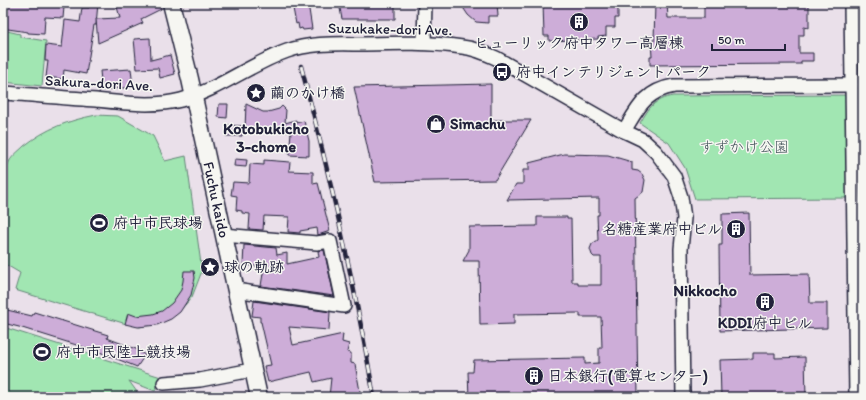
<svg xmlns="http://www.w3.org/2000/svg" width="866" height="400" viewBox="0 0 866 400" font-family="Itim,'Klee One',sans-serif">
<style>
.park{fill:#a1e6b2;stroke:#628476}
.building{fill:#cdadd8;stroke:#22223b}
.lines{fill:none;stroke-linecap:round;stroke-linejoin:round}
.minor-casing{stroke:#22223b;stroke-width:16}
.major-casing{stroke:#22223b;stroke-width:19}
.minor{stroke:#f6f6f2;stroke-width:13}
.major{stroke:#f6f6f2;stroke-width:16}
.rail-casing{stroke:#22223b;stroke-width:4.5}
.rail{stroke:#f6f6f2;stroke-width:3;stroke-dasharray:9;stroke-linecap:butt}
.labels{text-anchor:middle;stroke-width:3;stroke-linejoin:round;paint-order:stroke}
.street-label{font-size:15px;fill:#22223b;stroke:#f6f6f2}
.poi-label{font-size:15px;font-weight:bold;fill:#22223b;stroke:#f6f6f2;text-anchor:start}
.park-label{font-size:15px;fill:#425359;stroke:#f6f6f2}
.neighbourhood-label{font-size:16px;font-weight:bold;fill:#22223b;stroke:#f6f6f2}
</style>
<rect width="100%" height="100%" fill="#eae0ea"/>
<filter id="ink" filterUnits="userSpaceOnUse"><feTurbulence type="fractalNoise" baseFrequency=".025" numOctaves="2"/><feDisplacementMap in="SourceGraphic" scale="8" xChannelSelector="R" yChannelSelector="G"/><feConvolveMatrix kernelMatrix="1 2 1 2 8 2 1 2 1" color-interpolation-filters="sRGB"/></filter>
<g filter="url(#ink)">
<g class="park">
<path d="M3,30l17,4v3l26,4 -4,45 -39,-4z"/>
<path d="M848,95l-1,103 -152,1 -10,-31 -16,-25 -29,-20c9,-15 14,-24 33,-27z"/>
<path d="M96,115l22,1 35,20 12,25 21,-5 16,115 -10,26 -14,16 -38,14 -17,-4 -108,-33 5,-17 -17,-10c0,-24 -3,-83 6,-101 3,-6 10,-11 15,-16 23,-18 43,-25 72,-31z"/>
<path d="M3,327l158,50 -6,14 -26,-10 8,11 1,5h-135z"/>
</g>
<g class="building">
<path d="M3,3h36v2l25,2 -1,11 -18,-1 -1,17 -16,-1v-1l-20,-3 -5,-1z"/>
<path d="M89,3h9l-2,22h-2l-8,49 -22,-4 -1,9 -17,-2 2,-16h-3l1,-16 16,2 3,-27 15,2 2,-14h7z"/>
<path d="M116,3h42l3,6 -20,10 2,4 -45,20 -2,-24 24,-1z"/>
<path d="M292,3h16l4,26 -9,1 -1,-2 -3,1 -1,-6 -2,1z"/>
<path d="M339,3h56v16h-53z"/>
<path d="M463,3h34l1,13h-10v7l-12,-1 -8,-7 -4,-6z"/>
<path d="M543,3h75v15h-3v9h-9v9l-8,1v2l-49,2v-5h-5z"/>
<path d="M655,3h12l1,15h36v-15h105v25l-5,-1v8h-5v18h14v8h-12v3l-151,1v-8h2l-1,-16h3z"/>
<path d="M150,38l1,22 19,-5 5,19 -15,4 -2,-10 -21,1 -3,-30z"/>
<path d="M131,69l2,18 -31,3 -2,-19z"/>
<path d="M491,84v36h40l-36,60 -120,2 -21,-95z"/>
<path d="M219,104h9l-1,14 -9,-1z"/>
<path d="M246,104l17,8h5l11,-3 3,-3 4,4 -1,13 11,-3v3l8,-2 5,20v15l-20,-1 2,-23 -46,-3z"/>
<path d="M227,125l16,1 -1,10h-16z"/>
<path d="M564,154l44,1 24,7v8l6,1 4,3 3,6 -2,12 -8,6 3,199h-169l-1,-25h5l1,-12 111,-2v6l14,-1v-15h3l-1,-31h-21v-4l-66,1v10l-34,1 -1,-64h-16l6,-11v-23l68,-1v-9h30v2h4l1,63h6v3h23v-28h-7l-2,-2 -2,-6 2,-5 6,-4 -1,-25h2v-17l-92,2 9,-16h7v-14h6v-7z"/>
<path d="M235,159l12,1 -1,7 -12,-1z"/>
<path d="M264,160l26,2 -1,9 24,1v12l5,-1 12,48 -12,4 -1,-7 -17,3v2l-12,-1 1,-15 -25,-1 -1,14 -14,-1 1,-15 -8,-1v-2l-6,-1 1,-14 -6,-1 2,-13 16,1 1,-19 14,1z"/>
<path d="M749,213l1,62 59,-1 1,29h17v25l-107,3 -1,-86h3v-31z"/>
<path d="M244,245l32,3 1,7 10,-2v11l32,-7 -1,-6 6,-1 10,46 -73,-10 3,-19 -21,-2z"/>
<path d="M184,271h10l1,7 -4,17 -11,17 -9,7 -14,6 -19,2 -13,-3 3,-11 8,3 17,-2 9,-3 10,-8 9,-13 2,-9z"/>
<path d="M254,301l76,11 -1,18 -40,-3 4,18 50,-11 -1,8 7,2 -2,8 4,1v10l4,1 6,33h-32l2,-19 -17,4 -3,-10 -43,10 -4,-16 7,-1 -10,-43h-1v-5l-8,-1z"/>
<path d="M3,309l29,7 2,-4 74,23 -1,3 29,11 9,6 -8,12 -35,-14 -83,-26 -16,-4z"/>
<path d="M753,353h22v5l30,-1 1,40h-85l-1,-37 33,-1z"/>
</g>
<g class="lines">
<g class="minor-casing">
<g id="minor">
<path d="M851,3l5,394"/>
<path d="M424,43l1,-40"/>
<path d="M3,93c31,2 62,5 93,7 27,3 59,7 85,0 38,-10 69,-36 106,-49 25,-9 53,-7 78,-7 32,-1 65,-2 97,3 12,1 23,6 34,11l128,73 19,9 13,12 18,24 7,21 3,21 -3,31 2,148"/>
<path d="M624,131c14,-23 21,-40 50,-45l178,-1"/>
<path d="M223,235l94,8 13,-2 14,65 -109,-16"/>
<path d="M164,383l36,-3 52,-10"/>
</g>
</g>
<g class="major-casing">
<g id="major">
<path id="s1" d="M171,3l19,76 69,318"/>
</g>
</g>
<use href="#minor" class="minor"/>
<use href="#major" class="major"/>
<g class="rail-casing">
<path id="rail" d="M301,66c29,110 54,220 73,331"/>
</g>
<use href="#rail" class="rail"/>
</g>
</g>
<defs>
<g id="building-disc" transform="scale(1)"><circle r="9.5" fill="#22223b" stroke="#f6f6f2"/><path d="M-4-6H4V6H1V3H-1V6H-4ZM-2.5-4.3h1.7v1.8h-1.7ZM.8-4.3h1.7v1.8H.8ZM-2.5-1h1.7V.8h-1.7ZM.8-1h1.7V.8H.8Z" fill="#fff"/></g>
<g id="bus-disc" transform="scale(1)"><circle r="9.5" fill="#22223b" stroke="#f6f6f2"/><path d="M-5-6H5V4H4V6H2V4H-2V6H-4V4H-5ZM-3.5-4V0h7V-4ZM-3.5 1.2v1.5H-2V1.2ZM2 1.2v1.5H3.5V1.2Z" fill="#fff"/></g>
<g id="sight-disc" transform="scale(1)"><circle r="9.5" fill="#22223b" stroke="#f6f6f2"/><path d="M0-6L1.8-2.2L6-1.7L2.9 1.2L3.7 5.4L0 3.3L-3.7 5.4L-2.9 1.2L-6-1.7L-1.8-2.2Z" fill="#fff"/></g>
<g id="shop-disc" transform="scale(1)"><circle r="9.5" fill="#22223b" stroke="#f6f6f2"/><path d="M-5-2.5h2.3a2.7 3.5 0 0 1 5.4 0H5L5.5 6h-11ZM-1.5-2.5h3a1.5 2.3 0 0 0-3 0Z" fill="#fff"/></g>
<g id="stadium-disc" transform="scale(1)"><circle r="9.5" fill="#22223b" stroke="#f6f6f2"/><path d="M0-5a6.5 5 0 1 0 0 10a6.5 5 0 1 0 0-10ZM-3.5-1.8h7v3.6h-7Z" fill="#fff"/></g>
</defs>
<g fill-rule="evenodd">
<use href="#building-disc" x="579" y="22"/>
<use href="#bus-disc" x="502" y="72"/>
<use href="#sight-disc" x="256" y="93"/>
<use href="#shop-disc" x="436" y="124"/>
<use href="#stadium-disc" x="99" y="223"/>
<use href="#building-disc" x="736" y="229"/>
<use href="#sight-disc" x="210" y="267"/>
<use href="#building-disc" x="765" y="302"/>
<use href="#stadium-disc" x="42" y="352"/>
<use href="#building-disc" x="534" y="376"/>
</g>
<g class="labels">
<g class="street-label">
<text transform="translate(390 29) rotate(1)" y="5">Suzukake-dori Ave.</text>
<text transform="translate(99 83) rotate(3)" y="5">Sakura-dori Ave.</text>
<text dy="5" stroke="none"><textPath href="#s1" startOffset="202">Fuchu kaido</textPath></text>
</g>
<g class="poi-label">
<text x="579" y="48" text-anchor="middle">ヒューリック府中タワー高層棟</text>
<text x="516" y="77">府中インテリジェントパーク</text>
<text x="270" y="98">繭のかけ橋</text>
<text x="450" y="129">Simachu</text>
<text x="113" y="228">府中市民球場</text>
<text x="722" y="234" text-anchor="end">名糖産業府中ビル</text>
<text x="224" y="272">球の軌跡</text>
<text x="765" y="328" text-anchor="middle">KDDI府中ビル</text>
<text x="56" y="357">府中市民陸上競技場</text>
<text x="548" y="381">日本銀行(電算センター)</text>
</g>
<g class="park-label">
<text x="744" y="152">すずかけ公園</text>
</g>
<g class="neighbourhood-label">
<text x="266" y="134">Kotobukicho<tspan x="266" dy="18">3-chome</tspan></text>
<text x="705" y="296">Nikkocho</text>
</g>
</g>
<rect width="866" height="400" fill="none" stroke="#f6f6f2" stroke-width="16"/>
<rect x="8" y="8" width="850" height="384" fill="none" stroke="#22223b" stroke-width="1.5" filter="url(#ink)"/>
<path d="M712 44v6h73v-6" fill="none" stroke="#22223b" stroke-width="2"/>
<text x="718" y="44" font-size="12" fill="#22223b" stroke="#f6f6f2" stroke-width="3" paint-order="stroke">50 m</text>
</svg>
